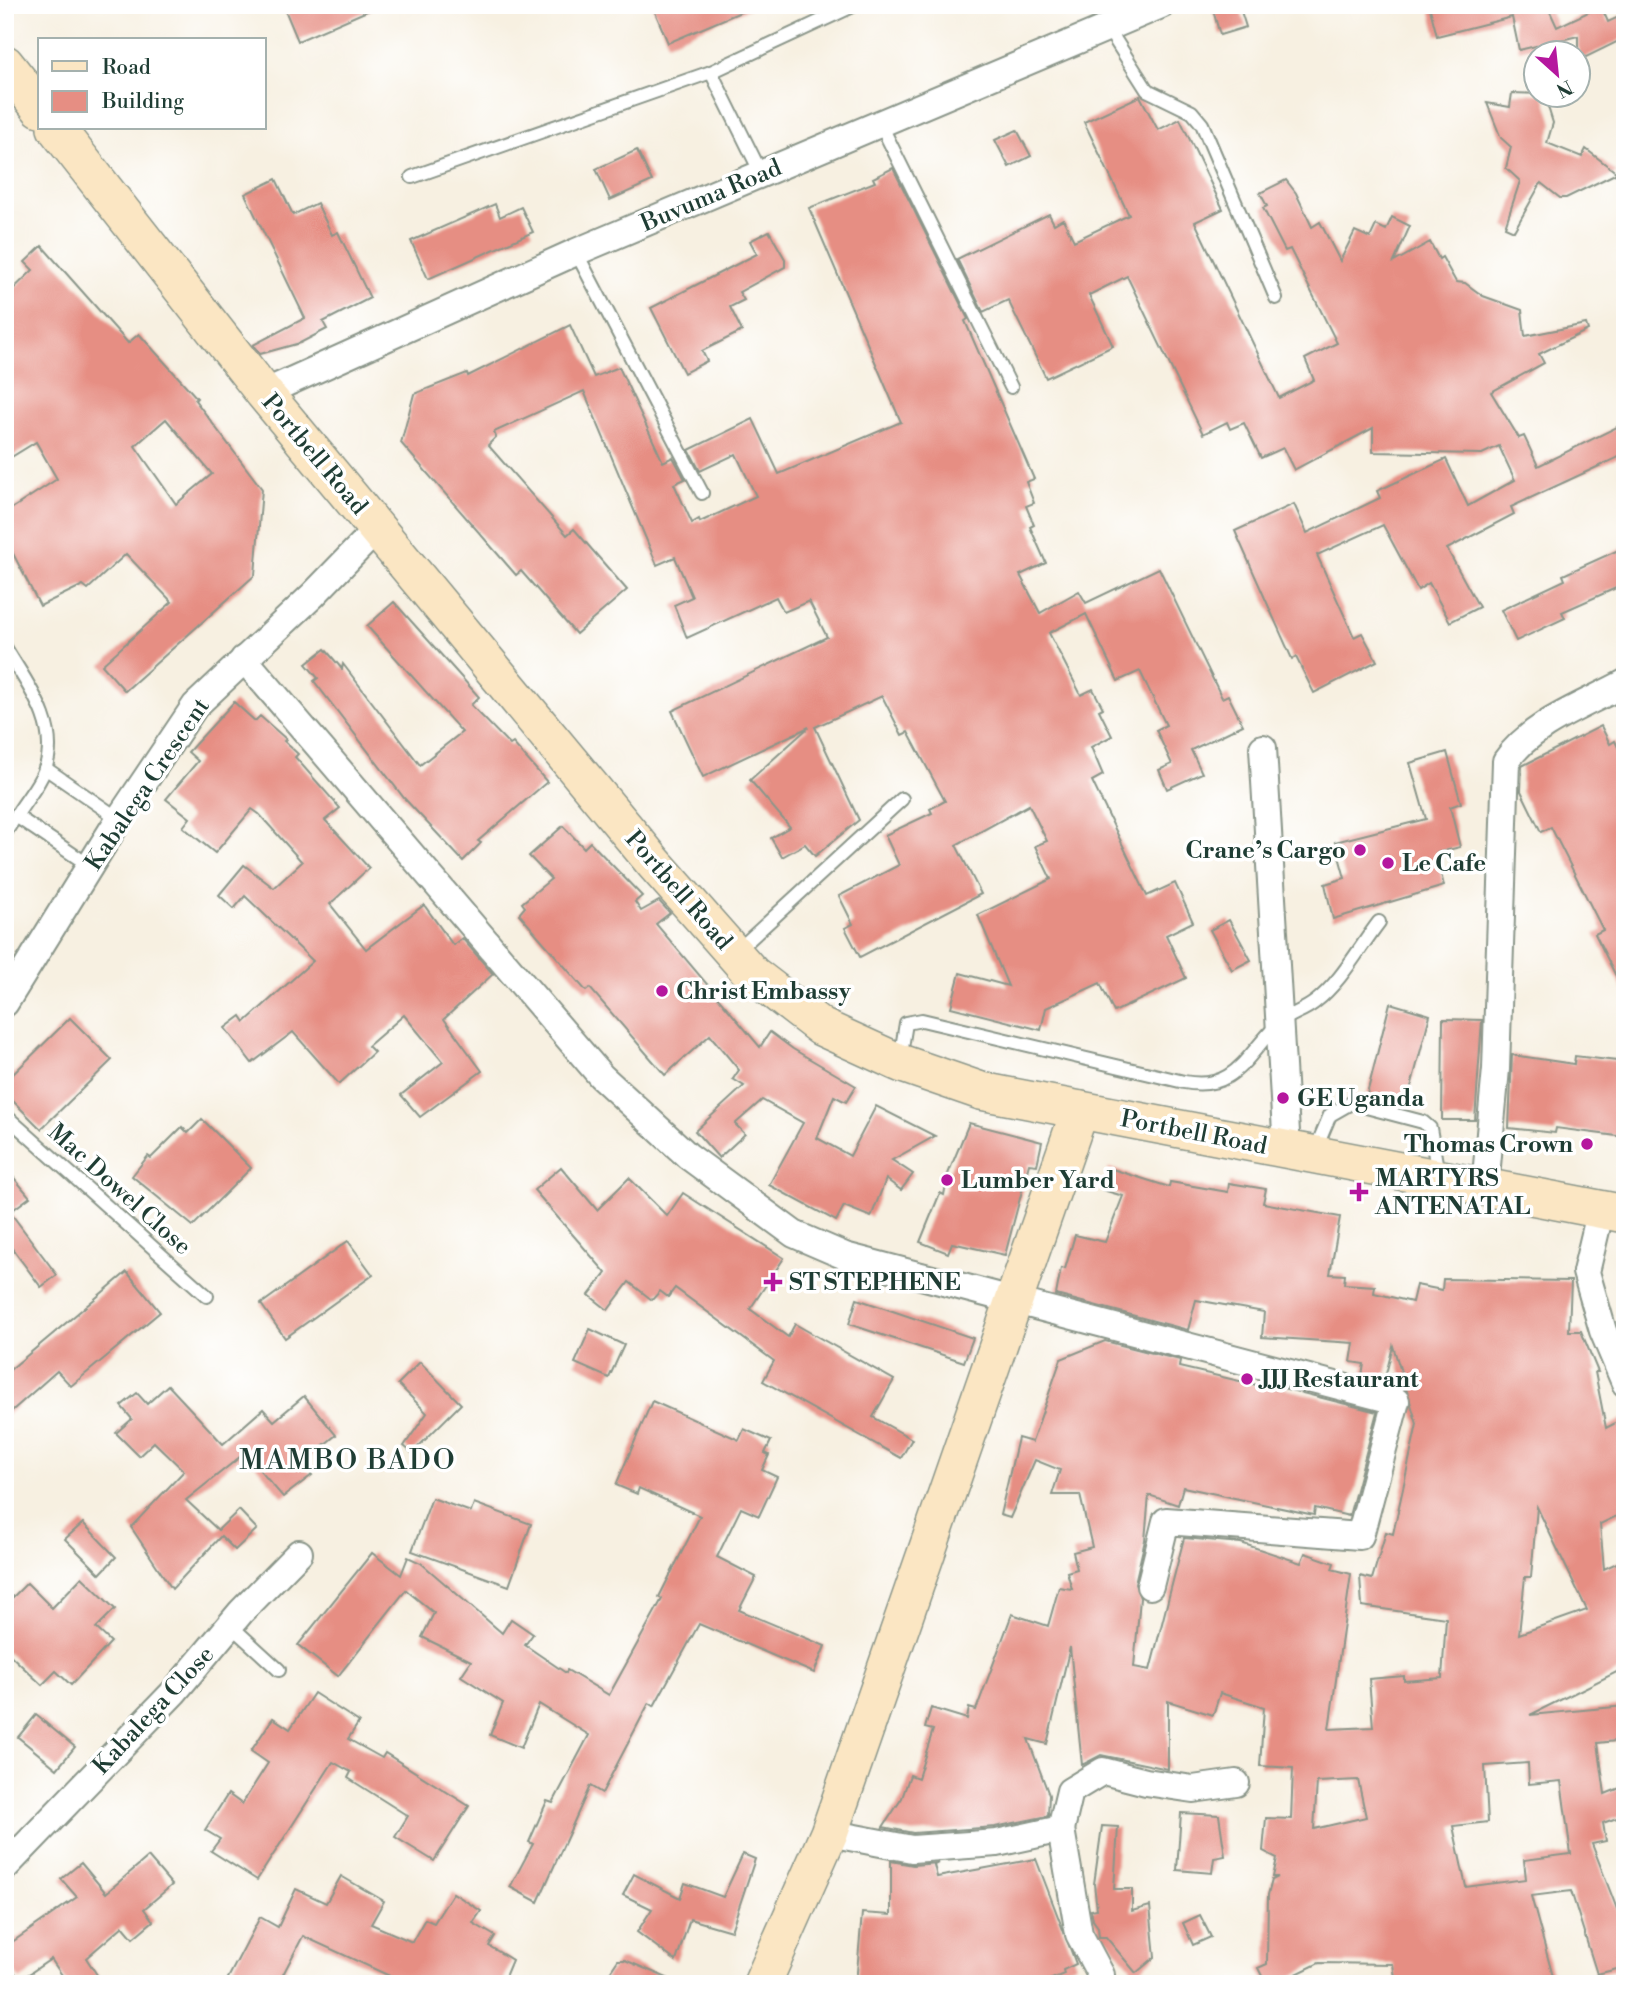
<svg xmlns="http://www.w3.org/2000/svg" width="1630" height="1989" viewBox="0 0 1630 1989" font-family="'Libre Bodoni',serif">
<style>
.building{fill:#e68e83;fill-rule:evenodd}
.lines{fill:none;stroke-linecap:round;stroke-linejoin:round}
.service-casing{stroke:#8b968a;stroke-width:16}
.minor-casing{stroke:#8b968a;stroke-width:30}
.secondary-casing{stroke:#8b968a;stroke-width:40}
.service{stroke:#fff;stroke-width:12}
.minor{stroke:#fff;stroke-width:26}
.secondary{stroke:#fbe6c3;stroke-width:37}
.poi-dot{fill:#b5179e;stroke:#fff;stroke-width:2.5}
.labels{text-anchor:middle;stroke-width:7;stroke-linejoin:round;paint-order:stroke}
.street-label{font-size:24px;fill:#1f3d34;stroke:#fff}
.poi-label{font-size:24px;font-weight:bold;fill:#1f3d34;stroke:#fff;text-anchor:start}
.quarter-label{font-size:28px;letter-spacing:2px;fill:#1f3d34;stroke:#fff}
</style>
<rect width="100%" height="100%" fill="#fff"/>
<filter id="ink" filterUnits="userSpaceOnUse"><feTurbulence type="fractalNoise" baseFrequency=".0143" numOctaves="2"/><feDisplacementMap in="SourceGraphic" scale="14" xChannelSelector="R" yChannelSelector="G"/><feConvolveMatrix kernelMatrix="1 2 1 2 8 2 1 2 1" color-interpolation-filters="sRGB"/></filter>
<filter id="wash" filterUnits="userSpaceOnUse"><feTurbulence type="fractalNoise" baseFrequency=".00686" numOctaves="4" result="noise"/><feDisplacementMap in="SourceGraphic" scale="28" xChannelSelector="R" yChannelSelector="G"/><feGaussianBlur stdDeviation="1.57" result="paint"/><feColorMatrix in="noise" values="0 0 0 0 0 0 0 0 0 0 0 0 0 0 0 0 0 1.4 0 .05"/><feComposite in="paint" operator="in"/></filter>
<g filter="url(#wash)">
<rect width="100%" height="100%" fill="#f7f0e1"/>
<g id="blocks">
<g class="building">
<path d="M283,5h98l-83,36z"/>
<path d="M652,5h105l-89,38z"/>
<path d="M1229,5h10l7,22 -26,8 -7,-25z"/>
<path d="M1429,5h118l10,22 44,-21 7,16 17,-8v24l-47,23v-25l-59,14 -7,-33 -75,19z"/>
<path d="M1512,93l32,1 9,29 -6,20 35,14 4,-8 31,24 -51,25h-6l-19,-15 -27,48 -9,-4 15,-46 -14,-13 5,-21 -10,-9 -14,-35 23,4z"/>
<path d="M1140,96l18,34 22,-11 43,90 -28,13 84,176 35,-18 -9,-21 32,-16 -47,-94 -5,2 -22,-43 4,-2 -7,-13 26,-13 10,13 16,34 8,-5 20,39 15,-30 15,7 6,-13 10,5 6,-13 18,9 -16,36 36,-20 9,17 3,-2 14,25 9,1 18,13 39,14 3,26 61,-12 2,6 -49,24 5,9 -53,29 28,46 5,-2 14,30 87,-43v31l-114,53 3,7 -67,35 32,58 -29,15 -21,-39 -11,7 -35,-65 -66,30 37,82 8,-4 15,28 -63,32 -18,-36 -4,2 -57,-128 59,-27 13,29 73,-35 -3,-7 69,-32 22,47 47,-26 -16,-34 -17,8 -109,-2v-24l-79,42 -11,-22 -22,10 -17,-35 -14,6 -3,-7 -24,12 -76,-158 -38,19 24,51 -67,32 -38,-78 -25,12 -26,-53 92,-45 5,10 9,-5 11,22 55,-26 -45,-93z"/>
<path d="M1017,130l14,26 -22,11 -14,-27z"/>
<path d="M637,150l15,31 -42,19 -14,-31z"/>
<path d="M893,168l75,151 -3,2 69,158 -8,3 8,21 -8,3 8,19 -4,2 16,36 -26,12 20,38 39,-22 7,12 73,-35 63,130 6,-3 15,30 -52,25 11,23 -35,16 -8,-19 13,-6 -16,-34 10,-5 -26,-54 -22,10 -32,-67 -37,19 32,62 12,-6 10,19 -4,2 13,26 -21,11 12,28 -11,6 55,115 28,-13 18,39 -27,13 20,43 -72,34 -14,-29 -54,25 -5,22 -90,-23 9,-34 48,13 -30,-71 73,-36 -16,-33 12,-5 -18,-36 -73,40 25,49 -121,63 -15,-29 8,-4 -14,-28 60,-31 -14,-30 47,-22 -2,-4 15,-8 -37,-69 -6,3 -20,-39 -67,31 44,93 -44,36 -10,-12 -23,13 -11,-19 19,-11 -40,-47 59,-53 -106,50 -31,-66 155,-74 -18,-36 -25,11 -8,-15 -89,41 -13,-33 18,-8 -17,-40 -18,8 -73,-174 -90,41 2,5 -8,8 79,90 7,-6 53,61 -51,44 -55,-63 -5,4 -115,-132 13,-49 53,-21 1,3 102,-51 24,52 25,-10 44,95 10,-5 12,22 -11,5 18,39 7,-4 1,3 56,-26 -20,-42 -36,17 -11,-21 64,-31 26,55 122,-52 -92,-214 66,-26 -2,-4z"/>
<path d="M276,179l17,36 24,-12 15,32 6,-3 32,66 -47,24 4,7 -27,14 -40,11 -7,-9 52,-27 -60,-124z"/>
<path d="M495,204l5,13 21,-10 12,25 -105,47 -17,-38z"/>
<path d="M769,231l16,28v8l-46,25 5,8 -14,7 12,24 -40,20 5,10 -23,12 -33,-65 106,-54 -7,-13z"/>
<path d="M42,246l86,97 11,-9 58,64 -2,2 67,89 -7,86 -130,116 -23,-26 70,-63 -46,-48 -38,35 -5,-4 -43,21 -35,-68v-25l52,-34 -21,-37 -31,19v-164l28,-27 -8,-8zM166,419l46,55 -36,30 -41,-58z"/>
<path d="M1625,547v37l-63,28 3,6 -49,23 -15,-31 64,-30 -2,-5z"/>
<path d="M394,602l85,95 -8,8 39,40 3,-2 34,39 -69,59 3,2 -18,18 -59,-63 -90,-117 4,-3 -12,-14 19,-15 17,20 1,-5 77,101 42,-33 -95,-106z"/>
<path d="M234,702l21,19 5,-5 26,23 -2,2 14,13 -3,3 45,51 -15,12 44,48 -39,36 36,45 58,-44 29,40 9,-7 31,36 -49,45 38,52 -62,46 -19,-22 42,-33 -39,-47 -36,31 6,6 -35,32 -46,-52 -41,31 -27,-35 16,-12 4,6 68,-61 -68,-65 -11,13 -15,-14 25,-30 30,23 28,-26 -43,-48 -7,-5 -37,44 -32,-26 7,-9 -24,-19 32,-38 -10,-9z"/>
<path d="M1601,726l9,18 5,-3 10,20v233l-30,-60 8,-4 -52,-103 -10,5 -20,-41 1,-25z"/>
<path d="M1447,752l14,51 -11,4 10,40 -24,6 8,33 -111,33 -8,-35 20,-6 -10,-36 91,-23 -16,-56z"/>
<path d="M563,826l21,22 6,-6 52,54 -7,6 6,9 18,-10 11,12 -14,11 104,123 10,-15 23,17 63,37 -10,16 -12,-6 -17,42 33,18 26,-50 59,30 -43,24 21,14 -12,16 -15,-11 -15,38 -27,-11 -8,15 -67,-36 34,-62 -41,-23 -27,24 10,10 -26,24 -24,-27 49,-45 -11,-7 6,-9 -29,-35 -45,40 -75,-87 -4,3 -67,-77 6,-7 -3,-4 29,-24 -22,-23z"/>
<path d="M1229,920l22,40 -19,10 -22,-40z"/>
<path d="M1390,1003l40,12 -24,91 -40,-8z"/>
<path d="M70,1018l42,42 -71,69 -36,-36v-11z"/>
<path d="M1443,1019l39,1 -7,100h-33z"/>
<path d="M1512,1055l62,9 1,-8 50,6v75l-69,-9 -1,5 -46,-5z"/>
<path d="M202,1119l49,49 -58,58 -61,-50 16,-20 3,2 31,-31 6,6z"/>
<path d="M969,1123l73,19 -5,23 -8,-1 -24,91 -53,-12 -4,10 -28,-11 20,-49 4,2 4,-21z"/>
<path d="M5,1167l25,30 -20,15 47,63 -16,12 -36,-48z"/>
<path d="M561,1167l36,43 32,-32 38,38 16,-23 101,65 -34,51 38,28 7,-13 99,56 -21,37 39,22 -11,19 -138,-77 11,-20 -99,-73 -7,9 -8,-6 -8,9 -23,-18 -21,28 -19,-15 17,-22 -72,-83z"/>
<path d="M1109,1168l60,19 1,-5 58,10 1,-9 37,6 -3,14 77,14 -10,57 15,1 -1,9 31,2 -1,7 38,9 4,-17 26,5 1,-11 128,2 -2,50h12l17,41h-3l11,56 19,-10v94l-25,12 4,45 21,-10v109l-95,47 95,-9v34l-27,3 7,51 20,-8v29l-22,8 3,18 -14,3 33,86v37l-28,7 -26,-83 -40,5 24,88h-159l-3,-20 -74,-1 -43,21h-10l-8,-16 9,-4 1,-69 4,-15 6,-3h-5l4,-19 -14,-7 3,-33 25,1 2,-51 -33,-2 4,-59 -44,-14 -7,22 -45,-14v68l-67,-14 -19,10 -12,-118 -23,97 -19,-5 21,56 -1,21 -53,11 -82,6 -30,-6 19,-29 8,-23 8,3 15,-48 -8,-2 6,-20 36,11 2,-11 7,2 36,-96 36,12 11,-39 13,2 -5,-17 10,-3 -4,-17 19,-5 -12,-52h-28l8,-25 -25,-10 -25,58 -10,-3 18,-77 14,4 29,-83 44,-18 75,19 -1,7 95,22 1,-3 8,2 94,24 -28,104 -34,-8 -1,7 -131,-28 -5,18 -29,-10 -4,45 -10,43 5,15 -6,69 16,3 34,-132 57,5 60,20 4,-10 29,10 -2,6 19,5 -22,155 44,-2 -4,-48 35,-3v5l38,-3 4,-60 -84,-12 -2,-30 12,3 14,-47 7,2 24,-110 -24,-78 -9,36 -22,-6 2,-12 -13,-2 3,-19 -92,-6 2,-25 -68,-12 -8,30 -132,-35 5,-27 4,1 10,-34 30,7 18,-46 -20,-6zM1537,1507l50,103 -68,24 6,-57h6zM1528,1763l1,21 32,-3 10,73 -47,6 2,19 -60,8 -13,-61 35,-4 -3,-56zM1358,1780l8,37 -52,12 3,-47z"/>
<path d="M348,1241l25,34 -88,63 -24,-34z"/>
<path d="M127,1272l33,40 -89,74 -14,-15 -52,46v-43z"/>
<path d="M857,1299l116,39 -9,24 -115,-38z"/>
<path d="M590,1329l34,16 -15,33 -34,-15z"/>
<path d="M420,1362l41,42 -49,49 -8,-7 23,-33 -29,-29z"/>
<path d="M168,1385l55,59 40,-35 11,12 30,-25 32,39 -34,28 10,12 -29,22 -38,-44 -59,47 32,30 21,-20 18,19 -22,21 -14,-14 -49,53 -41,-62 53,-56 -30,-29 -15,14 -23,-23 16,-14 -11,-13 16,-13 10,11z"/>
<path d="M652,1401l87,39 5,-11 27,12 -6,12 4,2 -7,15 15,7 -18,39 -18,-8 -24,49 39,20 -17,33 86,36 -11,27 -115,-49 -45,82 -5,-3 -47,90 -12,-7 -52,116 -28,-15 23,-43 -4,-2 18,-41 6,2 36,-68 -50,-31 -18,44 -31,-13 13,-32 -42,-27 10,-15 -49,-24 12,-24 -28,-23 -68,86 -40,-31 74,-92 29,22 7,-18 13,6 81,70 9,-14 22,15 -8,11 41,28 1,-3 42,25 53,-96 -3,-2 41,-81 -61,-28 -2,6 -21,-9z"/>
<path d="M432,1498l39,14 3,-9 57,21 -22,62 -97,-35z"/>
<path d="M83,1523l33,34 -16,17 -35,-35z"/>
<path d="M82,1577l33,32 -19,19 15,14 -40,43 -15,-14 -14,14 -37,-35v-45l22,-22 25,25z"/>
<path d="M314,1693l45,29 -11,17 34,19 3,-5 84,53 -35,55 -39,-24 13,-21 -60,-38 3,-6 -18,-10 -76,118 -46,-29 9,-12 -15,-9 23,-36 14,10 26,-41 -17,-12 22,-33 17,11z"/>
<path d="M36,1715l39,32 -18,22 -39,-32z"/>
<path d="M1181,1813l38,2 6,41 -11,2 -2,15 -35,-3z"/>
<path d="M1102,1826l16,1 -4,62h18v22l18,-5 5,51 -19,16 -30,-36h-7l-1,-10 -5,-7 -2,-10 6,-1 -3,-25z"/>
<path d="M743,1854l12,5 -24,72 -41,-12 -14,42 -39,-29 15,-23 -29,-14 11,-21 46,24 5,-15 38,14z"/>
<path d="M148,1857l24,28 -28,24 9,12 -20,17 -10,-12 -37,32 17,26h-35l-17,-25 -31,21 -15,-21v-12l72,-50 -16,-18 20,-16 25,30z"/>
<path d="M1036,1859l40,105 -13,6 1,4 -24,10h-184l6,-71 29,2v-54l22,4 25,-2 -4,2 3,12z"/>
<path d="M341,1876l43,25 -13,23 41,18 13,-23 9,4 19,-30 28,18 -8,12 22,13 -6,10 23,14 -10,24h-95l-104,-48 -25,48h-53l35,-67 18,10 18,-38 30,14z"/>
<path d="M1200,1915l11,22 -18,8 -10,-22z"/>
<path d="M618,1960h7l56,24h-79z"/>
</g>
</g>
</g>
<g filter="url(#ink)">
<use href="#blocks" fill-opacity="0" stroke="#8b968a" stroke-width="2"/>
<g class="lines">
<g class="service-casing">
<g id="service">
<path d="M1107,27l40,63 45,22 10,12 74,174"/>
<path d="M711,72l50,101"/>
<path d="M880,123l131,264"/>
<path d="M412,177l299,-105 144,-67"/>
<path d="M576,252l126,241"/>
<path d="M5,647c21,36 56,78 40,122 -6,16 -20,32 -29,47"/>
<path d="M45,768l74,51"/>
<path d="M5,833l11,-17 74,50"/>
<path d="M737,951l165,-152"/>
<path d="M900,1060l6,-37 16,-3 262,62c51,10 62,-27 94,-58 10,-9 26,-13 37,-22 26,-20 44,-54 64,-80"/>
<path d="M5,1115l202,181"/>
<path d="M1314,1153l16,-38 21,-12 72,19 7,6 8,46"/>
<path d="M230,1625l49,45"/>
</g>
</g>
<g class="minor-casing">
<g id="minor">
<path d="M264,393l312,-141 585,-247"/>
<path d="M244,659l357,417 87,80 106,78 51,22 551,145 -36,135 -194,-15 -16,65"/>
<path d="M1263,748l24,401"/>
<path d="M5,1003l114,-184 76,-113 118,-111 64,-66"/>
<path d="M1485,1187l11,-118 10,-308c26,-38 79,-56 119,-78"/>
<path d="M1601,1209l-15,63 17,59 22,52"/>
<path d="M1061,1829l9,-38 33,-20 43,11 47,7 43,-6"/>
<path d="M829,1833l83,16 85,-6 64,-14 18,105 22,41"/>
<path d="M5,1867l169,-175 67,-80 58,-59"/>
</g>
</g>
<g class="secondary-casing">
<g id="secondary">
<path d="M5,64l35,44"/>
<path d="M56,128l208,265 390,470 98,111 69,53 79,36 81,28 644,123"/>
<path d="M762,1984l67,-151 251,-723"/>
</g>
</g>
<use href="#service" class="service"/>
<use href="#minor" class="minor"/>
<use href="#secondary" class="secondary"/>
</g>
</g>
<g class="poi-dot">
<circle cx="1360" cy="850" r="7"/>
<circle cx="1388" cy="863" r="7"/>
<circle cx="662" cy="991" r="7"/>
<circle cx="1283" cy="1098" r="7"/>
<circle cx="1587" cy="1144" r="7"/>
<circle cx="947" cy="1180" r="7"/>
<path d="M1355.5 1181.5h7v7h7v7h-7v7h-7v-7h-7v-7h7z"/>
<path d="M769.5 1271.5h7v7h7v7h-7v7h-7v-7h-7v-7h7z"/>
<circle cx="1247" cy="1379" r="7"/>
</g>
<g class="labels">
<g class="street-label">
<text transform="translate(711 195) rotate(-23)" y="8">Buvuma Road</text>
<text transform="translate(315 454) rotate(50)" y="8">Portbell Road</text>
<text transform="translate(147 784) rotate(-56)" y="8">Kabalega Crescent</text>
<text transform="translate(679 890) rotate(49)" y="8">Portbell Road</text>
<text transform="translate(1194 1132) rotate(11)" y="8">Portbell Road</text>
<text transform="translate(120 1189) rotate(42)" y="8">Mac Dowel Close</text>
<text transform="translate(153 1710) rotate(-47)" y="8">Kabalega Close</text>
</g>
<g class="poi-label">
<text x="1346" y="858" text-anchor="end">Crane’s Cargo</text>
<text x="1402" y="871">Le Cafe</text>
<text x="676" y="999">Christ Embassy</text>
<text x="1297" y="1106">GE Uganda</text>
<text x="1573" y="1152" text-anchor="end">Thomas Crown</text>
<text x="1375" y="1186">MARTYRS<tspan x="1375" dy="28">ANTENATAL</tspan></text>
<text x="961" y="1188">Lumber Yard</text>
<text x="789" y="1290">ST STEPHENE</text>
<text x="1261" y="1387">JJJ Restaurant</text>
</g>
<g class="quarter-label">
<text x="348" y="1469">MAMBO BADO</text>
</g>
</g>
<rect width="1630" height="1989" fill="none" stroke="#fff" stroke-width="28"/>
<rect x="38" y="38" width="228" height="91" fill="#ffffff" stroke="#a5b1ae" stroke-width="2"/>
<rect x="52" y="61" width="35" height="10" fill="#fbe6c3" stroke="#a5b1ae" stroke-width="2"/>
<text x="102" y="74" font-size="21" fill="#1f3d34">Road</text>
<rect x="52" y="91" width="35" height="21" fill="#e68e83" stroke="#a5b1ae" stroke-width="2"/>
<text x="102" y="108" font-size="21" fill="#1f3d34">Building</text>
<g transform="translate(1557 74) rotate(153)"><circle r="33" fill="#ffffff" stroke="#a5b1ae" stroke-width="2"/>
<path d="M0-5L12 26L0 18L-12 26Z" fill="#b5179e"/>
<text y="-10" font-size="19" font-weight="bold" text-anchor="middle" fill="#1f3d34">N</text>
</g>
</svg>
